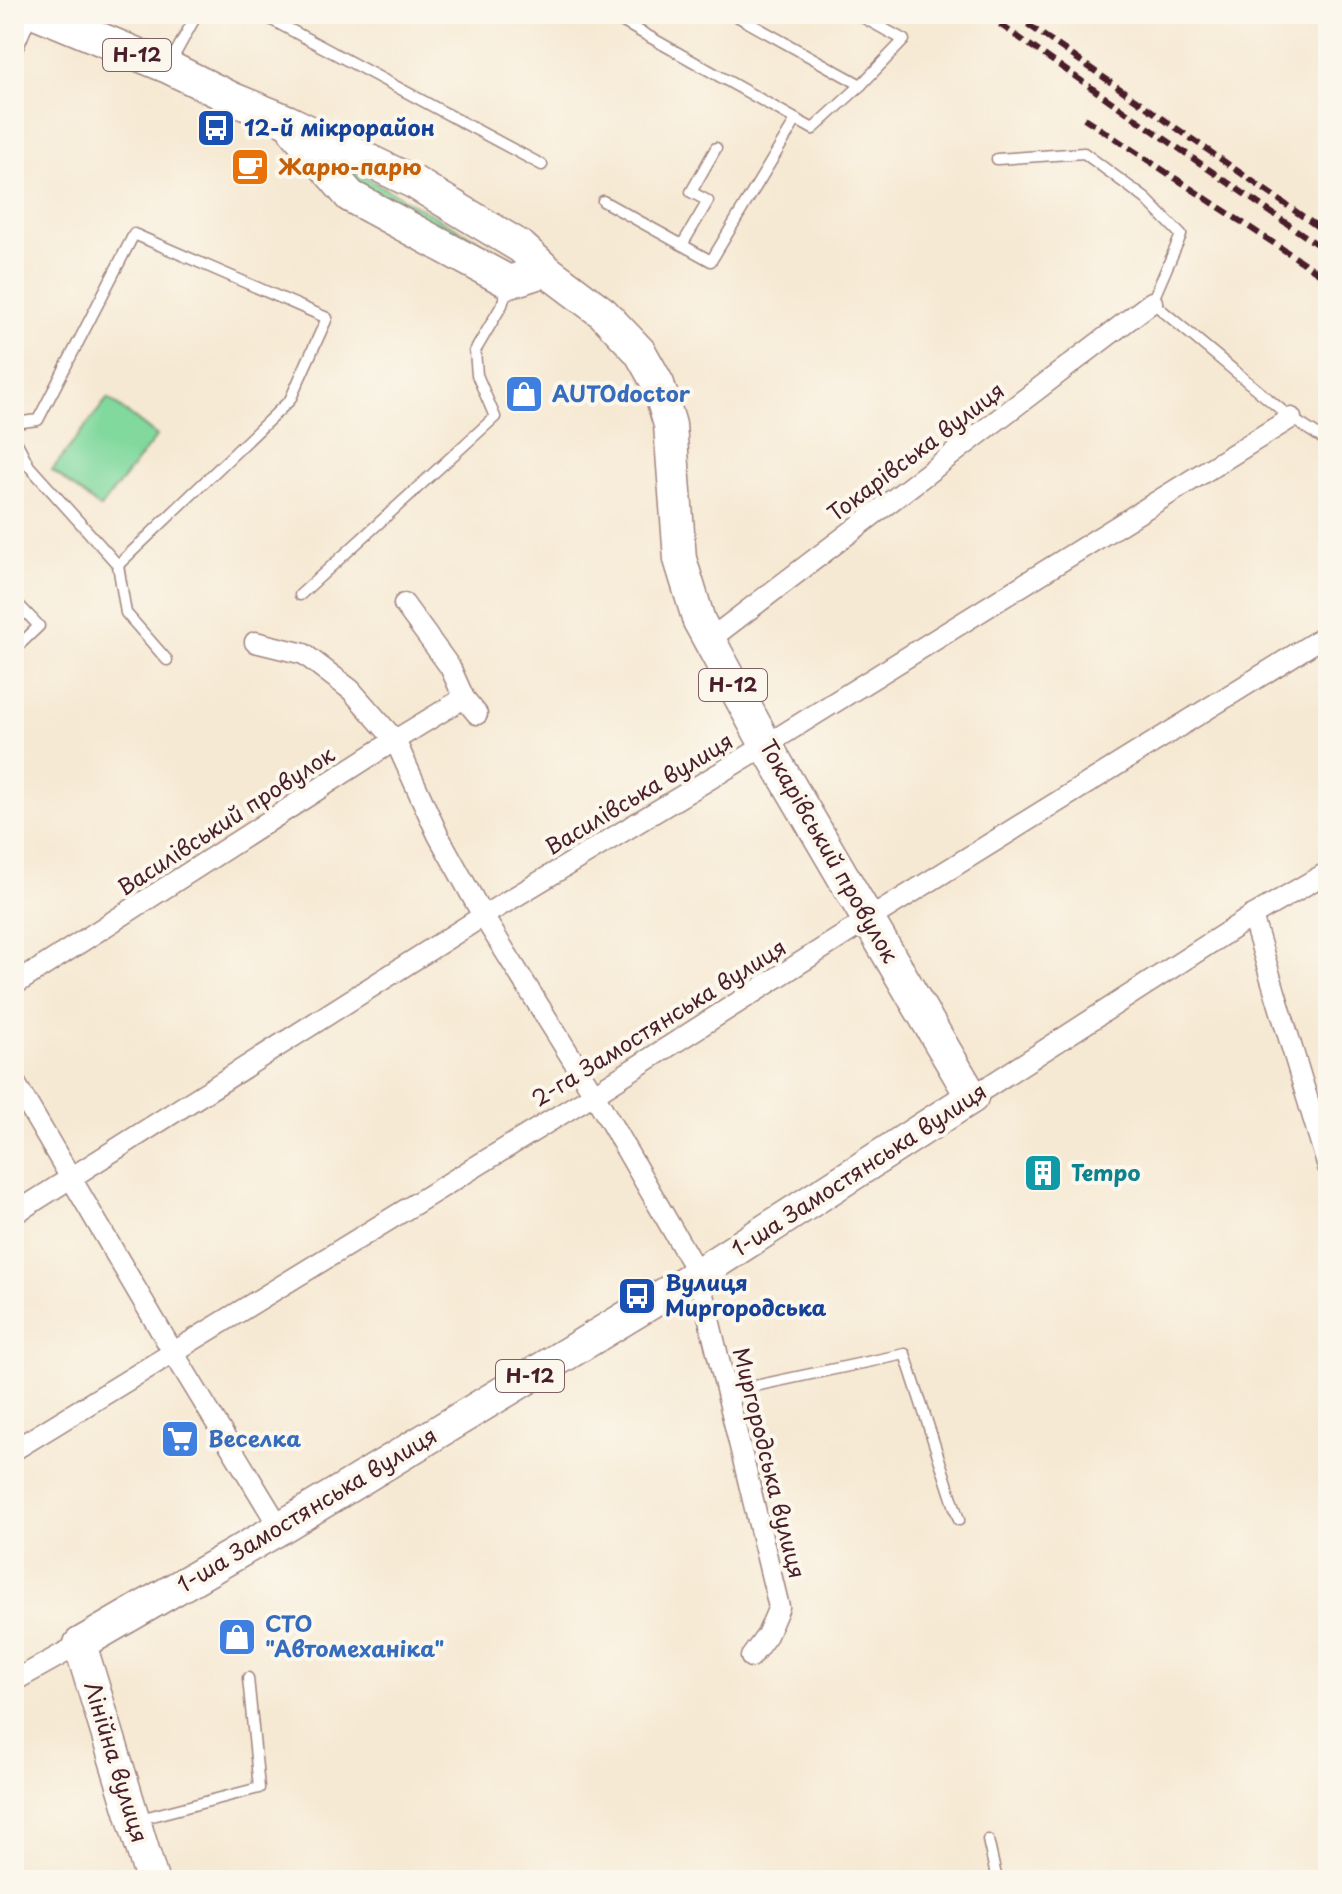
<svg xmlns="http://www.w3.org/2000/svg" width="1342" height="1894" viewBox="0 0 1342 1894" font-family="'Playpen Sans',sans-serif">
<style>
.green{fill:#81d99e;stroke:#667c64;stroke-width:2}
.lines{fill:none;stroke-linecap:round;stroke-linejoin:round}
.lane-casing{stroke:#a0847f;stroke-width:13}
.street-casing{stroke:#a0847f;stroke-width:23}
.primary-casing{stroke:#a0847f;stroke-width:35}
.lane{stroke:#fff;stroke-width:10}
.street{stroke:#fff;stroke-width:20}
.primary{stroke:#fff;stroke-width:32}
.rail{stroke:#4a1f2b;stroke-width:6;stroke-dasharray:12 6;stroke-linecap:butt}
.labels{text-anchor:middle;stroke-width:8;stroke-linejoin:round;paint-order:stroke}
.shield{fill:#fbf7ec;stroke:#7f6065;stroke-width:2}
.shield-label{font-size:20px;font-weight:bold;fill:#4a1f2b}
.transit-label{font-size:22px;font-weight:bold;fill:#164399;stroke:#fbf7ec;text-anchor:start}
.food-label{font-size:22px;font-weight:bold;fill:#c56008;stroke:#fbf7ec;text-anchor:start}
.shop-label{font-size:22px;font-weight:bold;fill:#366cbe;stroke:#fbf7ec;text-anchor:start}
.street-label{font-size:22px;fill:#4a1f2b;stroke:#fbf7ec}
.culture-label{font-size:22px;font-weight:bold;fill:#0d838f;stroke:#fbf7ec;text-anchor:start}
</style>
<rect width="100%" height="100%" fill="#fbf7ec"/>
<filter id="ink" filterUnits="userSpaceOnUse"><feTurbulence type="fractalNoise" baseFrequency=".0125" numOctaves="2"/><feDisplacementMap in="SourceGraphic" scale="16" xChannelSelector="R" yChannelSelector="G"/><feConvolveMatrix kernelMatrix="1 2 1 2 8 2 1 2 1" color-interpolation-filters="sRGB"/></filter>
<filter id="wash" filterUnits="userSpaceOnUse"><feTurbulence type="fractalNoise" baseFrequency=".006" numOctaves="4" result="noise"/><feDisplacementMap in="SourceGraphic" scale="32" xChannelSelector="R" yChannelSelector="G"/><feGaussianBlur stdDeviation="1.8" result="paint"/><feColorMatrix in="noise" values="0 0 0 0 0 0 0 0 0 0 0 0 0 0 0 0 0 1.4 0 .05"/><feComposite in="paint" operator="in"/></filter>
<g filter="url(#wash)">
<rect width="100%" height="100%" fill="#f6e9d3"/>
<g class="green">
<path d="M354,171l166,93 -11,2 -159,-88z"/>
<path d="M108,398l49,38 -57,72 -48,-38z"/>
</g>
</g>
<g filter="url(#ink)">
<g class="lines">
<g class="lane-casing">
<g id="lane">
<path d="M261,14l281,151"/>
<path d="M609,14l204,115 48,-44 43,-45 -47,-26"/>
<path d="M733,14l128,71"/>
<path d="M14,57l18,-43"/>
<path d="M169,65l28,-51"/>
<path d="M997,159l87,-6 62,46 35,36 -29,67 139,116 37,24"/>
<path d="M603,201l108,60 85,-141"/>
<path d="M682,245l26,-44 -17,-9 25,-44"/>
<path d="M14,423l24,-3 96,-186 193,84 -37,82 -172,165"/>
<path d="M14,437l15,29 89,99 8,48 41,47"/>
<path d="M300,595l195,-178 -18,-42 -2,-24 27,-46 7,-21"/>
<path d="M14,600l25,26 -25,24"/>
<path d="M727,1392l178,-38 54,166"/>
<path d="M136,1820l123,-32 -11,-110"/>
<path d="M988,1840l9,40"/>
</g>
</g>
<g class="street-casing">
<g id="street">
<path d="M404,604l46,63 14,31 13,16"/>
<path d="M709,640l443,-338"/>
<path d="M255,642l49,12 47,36 44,50 43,95 45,81 111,178 104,180 81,333 -12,28 -16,22"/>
<path d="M1252,916l76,251"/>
<path d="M14,985l381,-245 69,-42"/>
<path d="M14,1081l159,271 107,176"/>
<path d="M972,1097l280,-181 76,-44"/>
<path d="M14,1214l469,-298 283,-171 525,-327"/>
<path d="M14,1450l580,-356 275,-175 459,-285"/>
<path d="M14,1681l66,-37"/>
</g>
</g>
<g class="primary-casing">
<g id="primary">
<path d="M40,14l128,53 65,32 54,22 128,62 106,64 25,23 57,43 37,39 18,32 12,41 10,134 19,62 67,124 206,352 -274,177 -418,254 -200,116 72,236"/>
<path d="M295,131l55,65 159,86 37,-12"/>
</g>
</g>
<use href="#lane" class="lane"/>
<use href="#street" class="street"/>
<use href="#primary" class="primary"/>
<g class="rail">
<path d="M985,14l343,238"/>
<path d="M1013,14l315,220"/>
<path d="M1084,118l244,161"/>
</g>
</g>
</g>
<defs>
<g id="bus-square" transform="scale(2)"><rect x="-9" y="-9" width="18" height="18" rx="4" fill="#1a4fb4" stroke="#fbf7ec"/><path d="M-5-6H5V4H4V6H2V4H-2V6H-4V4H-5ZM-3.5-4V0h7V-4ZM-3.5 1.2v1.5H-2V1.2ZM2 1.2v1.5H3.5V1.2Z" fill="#fff"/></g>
<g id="cafe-square" transform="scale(2)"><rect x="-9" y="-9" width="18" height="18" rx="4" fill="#e8710a" stroke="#fbf7ec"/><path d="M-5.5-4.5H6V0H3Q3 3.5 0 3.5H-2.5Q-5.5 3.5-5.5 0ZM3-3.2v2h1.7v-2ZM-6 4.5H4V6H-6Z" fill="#fff"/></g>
<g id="shop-square" transform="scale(2)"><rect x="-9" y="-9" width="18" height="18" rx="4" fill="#3f7fe0" stroke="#fbf7ec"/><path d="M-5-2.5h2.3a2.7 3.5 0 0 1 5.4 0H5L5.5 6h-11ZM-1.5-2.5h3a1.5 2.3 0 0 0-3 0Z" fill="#fff"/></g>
<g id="building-square" transform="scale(2)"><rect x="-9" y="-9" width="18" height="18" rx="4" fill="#0f9aa8" stroke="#fbf7ec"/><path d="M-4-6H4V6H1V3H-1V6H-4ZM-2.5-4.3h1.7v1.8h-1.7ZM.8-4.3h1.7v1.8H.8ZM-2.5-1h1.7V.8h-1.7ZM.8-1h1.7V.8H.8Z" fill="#fff"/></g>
<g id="supermarket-square" transform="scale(2)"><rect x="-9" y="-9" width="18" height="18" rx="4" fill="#3f7fe0" stroke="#fbf7ec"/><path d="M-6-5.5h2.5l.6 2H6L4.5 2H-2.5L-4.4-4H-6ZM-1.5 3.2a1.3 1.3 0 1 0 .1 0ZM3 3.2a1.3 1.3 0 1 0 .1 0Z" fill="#fff"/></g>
</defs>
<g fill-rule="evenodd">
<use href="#bus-square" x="216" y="128"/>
<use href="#cafe-square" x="250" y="167"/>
<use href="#shop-square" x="524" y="394"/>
<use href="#building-square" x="1043" y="1173"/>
<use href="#bus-square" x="637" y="1296"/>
<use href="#supermarket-square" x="180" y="1439"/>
<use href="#shop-square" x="237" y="1637"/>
</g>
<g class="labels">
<g class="shield">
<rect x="103" y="39" width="68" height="32" rx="6"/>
<rect x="699" y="669" width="68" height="32" rx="6"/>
<rect x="496" y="1360" width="68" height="32" rx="6"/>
</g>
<g class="shield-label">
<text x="137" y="62">Н-12</text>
<text x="733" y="692">Н-12</text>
<text x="530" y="1383">Н-12</text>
</g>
<g class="transit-label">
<text x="244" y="136">12-й мікрорайон</text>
<text x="665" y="1291">Вулиця<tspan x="665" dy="25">Миргородська</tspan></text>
</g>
<g class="food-label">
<text x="278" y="175">Жарю-парю</text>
</g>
<g class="shop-label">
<text x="552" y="402">AUTOdoctor</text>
<text x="208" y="1447">Веселка</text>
<text x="265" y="1632">СТО<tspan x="265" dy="25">"Автомеханіка"</tspan></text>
</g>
<g class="street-label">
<text transform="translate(916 452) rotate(-37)" y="8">Токарівська вулиця</text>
<text transform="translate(639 794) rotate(-31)" y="8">Василівська вулиця</text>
<text transform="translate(226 821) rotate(-33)" y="8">Василівський провулок</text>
<text transform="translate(829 851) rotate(60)" y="8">Токарівський провулок</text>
<text transform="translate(659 1023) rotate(-32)" y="8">2-га Замостянська вулиця</text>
<text transform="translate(859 1170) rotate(-33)" y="8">1-ша Замостянська вулиця</text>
<text transform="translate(769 1463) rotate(76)" y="8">Миргородська вулиця</text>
<text transform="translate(307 1510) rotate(-31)" y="8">1-ша Замостянська вулиця</text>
<text transform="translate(116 1762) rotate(73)" y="8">Лінійна вулиця</text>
</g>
<g class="culture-label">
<text x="1071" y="1181">Tempo</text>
</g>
</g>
<rect width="1342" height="1894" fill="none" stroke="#fbf7ec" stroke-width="48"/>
</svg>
